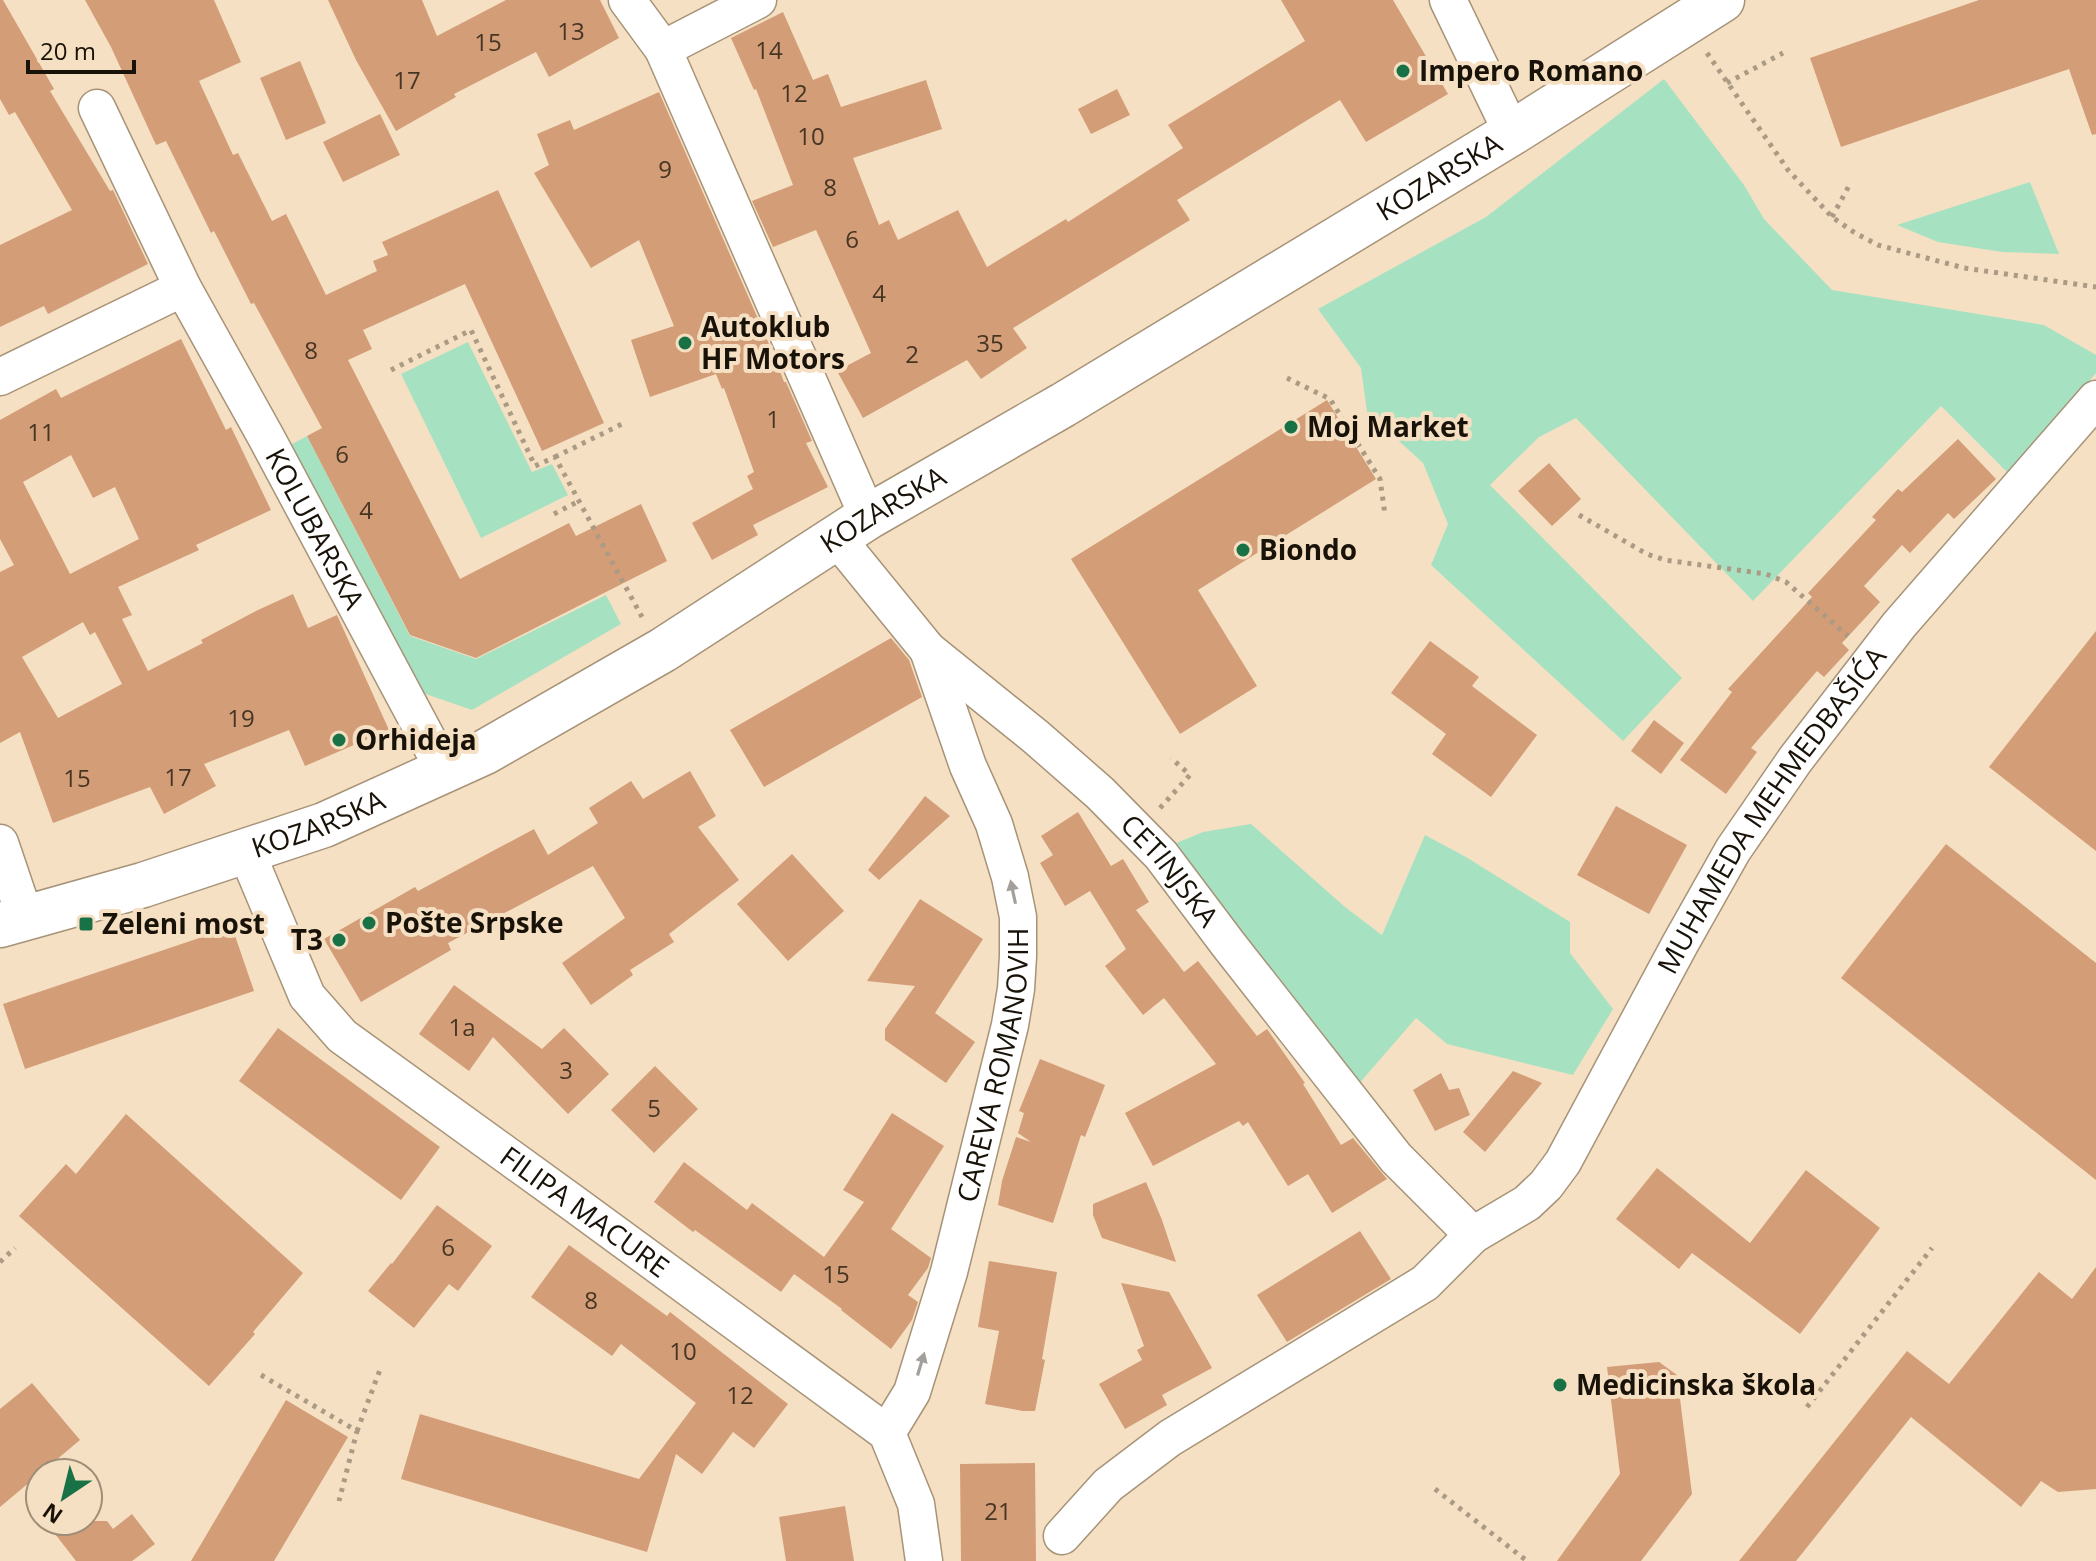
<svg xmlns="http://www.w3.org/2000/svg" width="2096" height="1561" viewBox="0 0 2096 1561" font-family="'Open Sans',sans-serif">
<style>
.green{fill:#a6e2c1}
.building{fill:#d29d77;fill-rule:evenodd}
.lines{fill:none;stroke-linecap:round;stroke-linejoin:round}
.street-casing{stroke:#a79378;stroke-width:39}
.secondary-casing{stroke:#a79378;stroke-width:47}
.path{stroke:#ab9a84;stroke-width:5;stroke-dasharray:4 6;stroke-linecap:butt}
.street{stroke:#fff;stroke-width:36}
.secondary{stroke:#fff;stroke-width:44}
.oneway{fill:#a3a09c}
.poi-dot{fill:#197246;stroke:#f6e0c3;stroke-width:3}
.labels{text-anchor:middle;stroke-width:8;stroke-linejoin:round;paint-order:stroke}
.number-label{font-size:24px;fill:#473524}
.poi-label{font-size:28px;font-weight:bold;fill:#191208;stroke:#f6e0c3;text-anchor:start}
.street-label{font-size:28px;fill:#191208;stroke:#f6e0c3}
</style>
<rect width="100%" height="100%" fill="#f6e0c3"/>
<g class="green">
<path d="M1664,79l80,106 20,34 68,71 212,35 52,30v18l-85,103 -70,-70 -188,195 -177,-183 -37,19 -49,48 192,193 -59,63 -192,-176 17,-41 -25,-61 -56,-51 -6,-44 -43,-59 168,-92z"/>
<path d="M2030,182l29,72 -57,-2 -64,-10 -41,-17z"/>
<path d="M468,342l64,130 20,-8 16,31 -87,43 -80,-164z"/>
<path d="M307,436l103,200 66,23 130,-64 15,29 -149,86 -55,-19 -132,-243z"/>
<path d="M1251,824l94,83 37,28 43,-100 41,22 104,65v31l43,56 -40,66 -126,-31 -31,-26 -59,68 -188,-240 34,-14z"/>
</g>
<g class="building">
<path d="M0,0h3l51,89 -4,2 60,100 3,-1 35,74 -100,50 -4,-8 -44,21v-82l72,-35 -57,-98 -6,3 -9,-16z"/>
<path d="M85,0h129l27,62 -42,19 34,74 5,-2 34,68 14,-7 40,81 51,-24 -4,-10 15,-6 -6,-13 116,-52 106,233 -62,28 -77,-167 -102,46 9,19 -24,11 112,219 109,-56 7,13 65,-32 26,57 -191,97 -66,-23 -103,-199 15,-8 -68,-125 -3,1 -37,-73 -3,2 -45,-92 -10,4 -45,-98z"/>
<path d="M328,0h94l15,36 69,-36h94l19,38 -70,39 -13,-25 -82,42 2,3 -60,34 -40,-71z"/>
<path d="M1281,0h112l55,94 -82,48 -26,-42 -163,100 13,20 -177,108 14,20 -46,31 -14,-19 -104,58 -26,-47 34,-18 -55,-123 -43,17 -21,-46 41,-16 -37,-96 -2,1 -23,-52 52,-26 30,68 15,-6 13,33 85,-27 16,49 -89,29 26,67 10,-5 9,20 60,-30 29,57 79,-48 2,3 115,-74 -15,-23 137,-84z"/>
<path d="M1979,0h117v134l-4,1 -23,-66 -228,78 -31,-89z"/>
<path d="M300,61l26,62 -40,17 -26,-62z"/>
<path d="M1117,89l13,26 -39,19 -13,-25z"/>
<path d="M659,92l117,268 8,22h2l26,59 -6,2 22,44 -75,38 5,10 -46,25 -20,-37 61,-34 -6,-13 7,-4 -30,-84 -2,1 -6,-15 -66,23 -19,-57 43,-14 -35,-86 -48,28 -57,-95 15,-8 -12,-31 33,-14 4,10z"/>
<path d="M380,114l20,41 -57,27 -20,-40z"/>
<path d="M181,339l45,91 5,-3 40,83 -75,35 3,5 -81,37 14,28 -10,4 26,52 55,-28 -2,-3 57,-30 35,-16 15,34 29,-13 52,115 -84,36 -16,-36 -85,34 12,22 -52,28 -14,-27 -97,36 -33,-91 -20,11v-171l14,-7 -14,-26v-119l56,-31 5,9zM71,455l22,43 22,-11 24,52 -69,35 -47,-92zM83,622l7,13 5,-3 27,52 -64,34 -36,-61z"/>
<path d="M1327,400l49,79 -178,111 59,96 -77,48 -109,-175z"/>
<path d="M1958,439l38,40 -42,40 -6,-6 -38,40 -8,-8 -38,41 16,16 -38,41 7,7 -25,27 -7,-6 -66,77 6,4 -31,42 -46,-34 52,-68 -4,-3 84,-92 -4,-4 68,-73 -4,-3 26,-28 4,3z"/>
<path d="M1549,463l32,36 -29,27 -34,-35z"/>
<path d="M2096,631v220l-107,-84z"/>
<path d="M891,638l18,22 13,37 -158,90 -34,-57z"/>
<path d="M1430,641l49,36 -7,9 65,49 -46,62 -59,-43 14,-20 -55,-41z"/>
<path d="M1654,720l30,23 -23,31 -30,-23z"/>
<path d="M690,771l26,45 -18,11 41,53 -70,54 5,8 -44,28 3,5 -42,30 -29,-42 63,-45 -32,-52 -145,77 3,7 -90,52 -37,-63 91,-52 3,4 116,-62 14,26 50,-32 -9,-15 42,-27 12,18z"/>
<path d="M925,796l25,20 -71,64 -11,-10z"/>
<path d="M1616,806l71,39 -38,69 -72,-39z"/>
<path d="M1078,812l33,54 12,-7 26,43 -13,8 48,62 14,-11 59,75 10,-7 38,54 -2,1 38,61 12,-7 34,41 -55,34 -24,-39 -20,12 -40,-64 -5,4 -4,-5 -86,45 -28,-53 91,-49 -52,-66 -21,17 -38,-49 21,-17 -36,-58 -25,15 -25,-43 13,-8 -12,-19z"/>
<path d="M1946,844l150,119v217l-255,-202z"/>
<path d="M792,854l52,57 -56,50 -51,-57z"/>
<path d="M920,899l63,40 -48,74 40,29 -29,41 -61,-43v-11l30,-43 -48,-5z"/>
<path d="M232,927l22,64 -229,78 -22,-65z"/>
<path d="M454,985l88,64 22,-21 45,46 -41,40 -75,-77 -24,34 -50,-37z"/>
<path d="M278,1028l162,119 -39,53 -162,-119z"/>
<path d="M1040,1059l65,26 -20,52 -4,-2 -1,3 -27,85 -55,-18 4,-24 14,-44 15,5 -13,-9 6,-20 -5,-2z"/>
<path d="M655,1066l43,43 -44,44 -43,-43z"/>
<path d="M1513,1071l29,12 -57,69 -22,-20z"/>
<path d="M1441,1073l8,17 10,-2 11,27 -35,16 -22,-41z"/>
<path d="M892,1113l52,33 -53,83 40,29 -3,10 -20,27 10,7 -6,18 -21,29 -50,-39 1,-1 -48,-35 -13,18 -86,-62 -2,2 -39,-30 30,-40 63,48 5,-7 72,54 40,-55 -21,-12z"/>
<path d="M126,1114l177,159 -50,59 2,2 -46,52 -190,-170 47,-52 10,10z"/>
<path d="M1657,1168l93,75 56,-73 74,58 -80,106 -108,-81 -13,16 -63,-50z"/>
<path d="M1146,1182l16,38 14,42 -74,-24 -9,-23v-11z"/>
<path d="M437,1205l55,41 -34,45 -9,-7 -35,44 -46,-37 23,-28 1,1z"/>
<path d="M1360,1231l31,48 -104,63 -30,-47z"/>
<path d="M569,1245l98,71 3,-4 118,92 -34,44 -21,-16 -31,42 -26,-20 -29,98 -246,-73 19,-65 219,65 57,-76 -75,-59 -9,12 -81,-59z"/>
<path d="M989,1261l68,11 -15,87 3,1 -10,51h-12l-38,-7 14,-73 -21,-4z"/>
<path d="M2096,1267v222l-38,3 -17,-11 -20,26 -110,-90 -115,144h-57l168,-210 42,33 90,-112 33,27z"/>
<path d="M1121,1283l48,9 43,76 -50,27 5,10 -42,24 -26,-45 43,-24 -5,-10 7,-4z"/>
<path d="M1659,1362l18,13 15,119 -51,67h-84l63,-87 -13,-107z"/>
<path d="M32,1383l48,57 -80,67v-98z"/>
<path d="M286,1400l62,37 -74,124h-83z"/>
<path d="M1035,1463l1,98h-75l-1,-97z"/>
<path d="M845,1506l9,55h-68l-7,-44z"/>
<path d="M132,1514l23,30 -23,17h-56l-31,-40h62l6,8z"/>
</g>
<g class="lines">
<g class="street-casing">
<g id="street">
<path d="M627,0l36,49 205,468"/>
<path d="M1448,0l64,133"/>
<path d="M663,49l95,-49"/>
<path id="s1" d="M97,108l86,180 83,149 178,333"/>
<path d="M0,377l183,-89"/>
<path id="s2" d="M836,537l92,113 108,87 64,56 61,62 67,89 168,214 77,77"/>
<path d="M0,843l25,74"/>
<path id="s3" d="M246,851l61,145 35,40 231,167 314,230 29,71 8,57"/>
<path id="s4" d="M887,1433l25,-41 37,-120 61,-247 6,-36 2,-33v-39l-8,-40 -16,-53 -26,-58 -40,-116"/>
<path id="s5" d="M1062,1536l46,-51 62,-47 255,-155 48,-48 54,-32 19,-18 17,-23 117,-218 53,-94 62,-90 104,-135 197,-226"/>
</g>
</g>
<g class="secondary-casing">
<g id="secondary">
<path id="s6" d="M0,925l143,-40 181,-60 161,-73 178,-102 205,-133 195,-112 449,-272 210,-133"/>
</g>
</g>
<g class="path">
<path d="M1707,53l81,117 44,47 23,16 23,12 86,23 132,19"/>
<path d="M1727,83l56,-30"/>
<path d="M1832,217l18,-33"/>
<path d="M391,370l80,-40 64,136 20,-9 87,160"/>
<path d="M1287,378l43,21 50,80 5,36"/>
<path d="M555,457l67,-33"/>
<path d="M554,514l25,-13"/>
<path d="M1579,515l68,39 18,6 101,14 20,8 62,54"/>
<path d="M1160,808l30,-33 -19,-17"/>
<path d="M0,1262l15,-14"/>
<path d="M261,1375l96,56 -18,70"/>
<path d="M1807,1407l125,-159"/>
<path d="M357,1431l24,-64"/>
<path d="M1435,1489l92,72"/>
</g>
<use href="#street" class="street"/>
<use href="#secondary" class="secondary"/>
</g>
<defs><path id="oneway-solid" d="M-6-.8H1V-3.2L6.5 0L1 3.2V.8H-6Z" transform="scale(2)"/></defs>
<g class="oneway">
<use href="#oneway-solid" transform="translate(1013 892) rotate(-102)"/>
<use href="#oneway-solid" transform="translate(921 1364) rotate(-73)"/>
</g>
<g class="poi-dot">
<circle cx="1403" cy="71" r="8"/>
<circle cx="685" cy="343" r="8"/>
<circle cx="1291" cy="427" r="8"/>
<circle cx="1243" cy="550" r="8"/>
<circle cx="339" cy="740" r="8"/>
<circle cx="369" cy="923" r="8"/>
<rect x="78" y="916" width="16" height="16" rx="4"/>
<circle cx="339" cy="940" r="8"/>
<circle cx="1560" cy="1385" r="8"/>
</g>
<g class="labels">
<g class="number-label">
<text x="571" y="40">13</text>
<text x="488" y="51">15</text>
<text x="769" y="59">14</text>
<text x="407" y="89">17</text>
<text x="794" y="102">12</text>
<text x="811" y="145">10</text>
<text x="665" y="178">9</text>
<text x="830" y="196">8</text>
<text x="852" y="248">6</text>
<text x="879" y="302">4</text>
<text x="990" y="352">35</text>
<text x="311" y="359">8</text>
<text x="912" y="363">2</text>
<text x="773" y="428">1</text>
<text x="41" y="441">11</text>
<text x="342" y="463">6</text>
<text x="366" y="519">4</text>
<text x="241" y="727">19</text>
<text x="178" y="786">17</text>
<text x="77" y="787">15</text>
<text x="462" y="1036">1a</text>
<text x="566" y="1079">3</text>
<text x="654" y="1117">5</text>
<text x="448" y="1256">6</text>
<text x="836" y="1283">15</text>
<text x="591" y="1309">8</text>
<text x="683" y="1360">10</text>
<text x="740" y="1404">12</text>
<text x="998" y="1520">21</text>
</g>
<g class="poi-label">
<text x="1419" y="81">Impero Romano</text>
<text x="701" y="337">Autoklub<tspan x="701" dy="32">HF Motors</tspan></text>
<text x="1307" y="437">Moj Market</text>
<text x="1259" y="560">Biondo</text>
<text x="355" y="750">Orhideja</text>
<text x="385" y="933">Pošte Srpske</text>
<text x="102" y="934">Zeleni most</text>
<text x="323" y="950" text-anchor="end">T3</text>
<text x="1576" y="1395">Medicinska škola</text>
</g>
<g class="street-label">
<text dy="10" stroke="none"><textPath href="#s6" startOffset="1630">KOZARSKA</textPath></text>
<text dy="10" stroke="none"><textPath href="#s6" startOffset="982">KOZARSKA</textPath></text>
<text dy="10" stroke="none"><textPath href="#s1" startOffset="474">KOLUBARSKA</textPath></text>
<text dy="10" stroke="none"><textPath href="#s5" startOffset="1040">MUHAMEDA MEHMEDBAŠIĆA</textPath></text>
<text dy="10" stroke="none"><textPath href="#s6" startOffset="334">KOZARSKA</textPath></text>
<text dy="10" stroke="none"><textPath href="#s2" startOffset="474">CETINJSKA</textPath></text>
<text dy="10" stroke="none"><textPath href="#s4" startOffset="386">CAREVA ROMANOVIH</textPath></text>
<text dy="10" stroke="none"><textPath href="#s3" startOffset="510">FILIPA MACURE</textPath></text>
</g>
</g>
<g transform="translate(64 1497) rotate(215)"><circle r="38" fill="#f6e0c3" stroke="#9e8e78" stroke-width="2"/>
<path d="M0-6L14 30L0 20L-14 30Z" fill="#197246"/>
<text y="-12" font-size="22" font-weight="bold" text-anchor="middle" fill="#191208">N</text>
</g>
<path d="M28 60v12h106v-12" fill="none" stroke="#191208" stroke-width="4"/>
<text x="40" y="60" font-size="24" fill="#191208" stroke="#f6e0c3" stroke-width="6" paint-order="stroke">20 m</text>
</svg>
